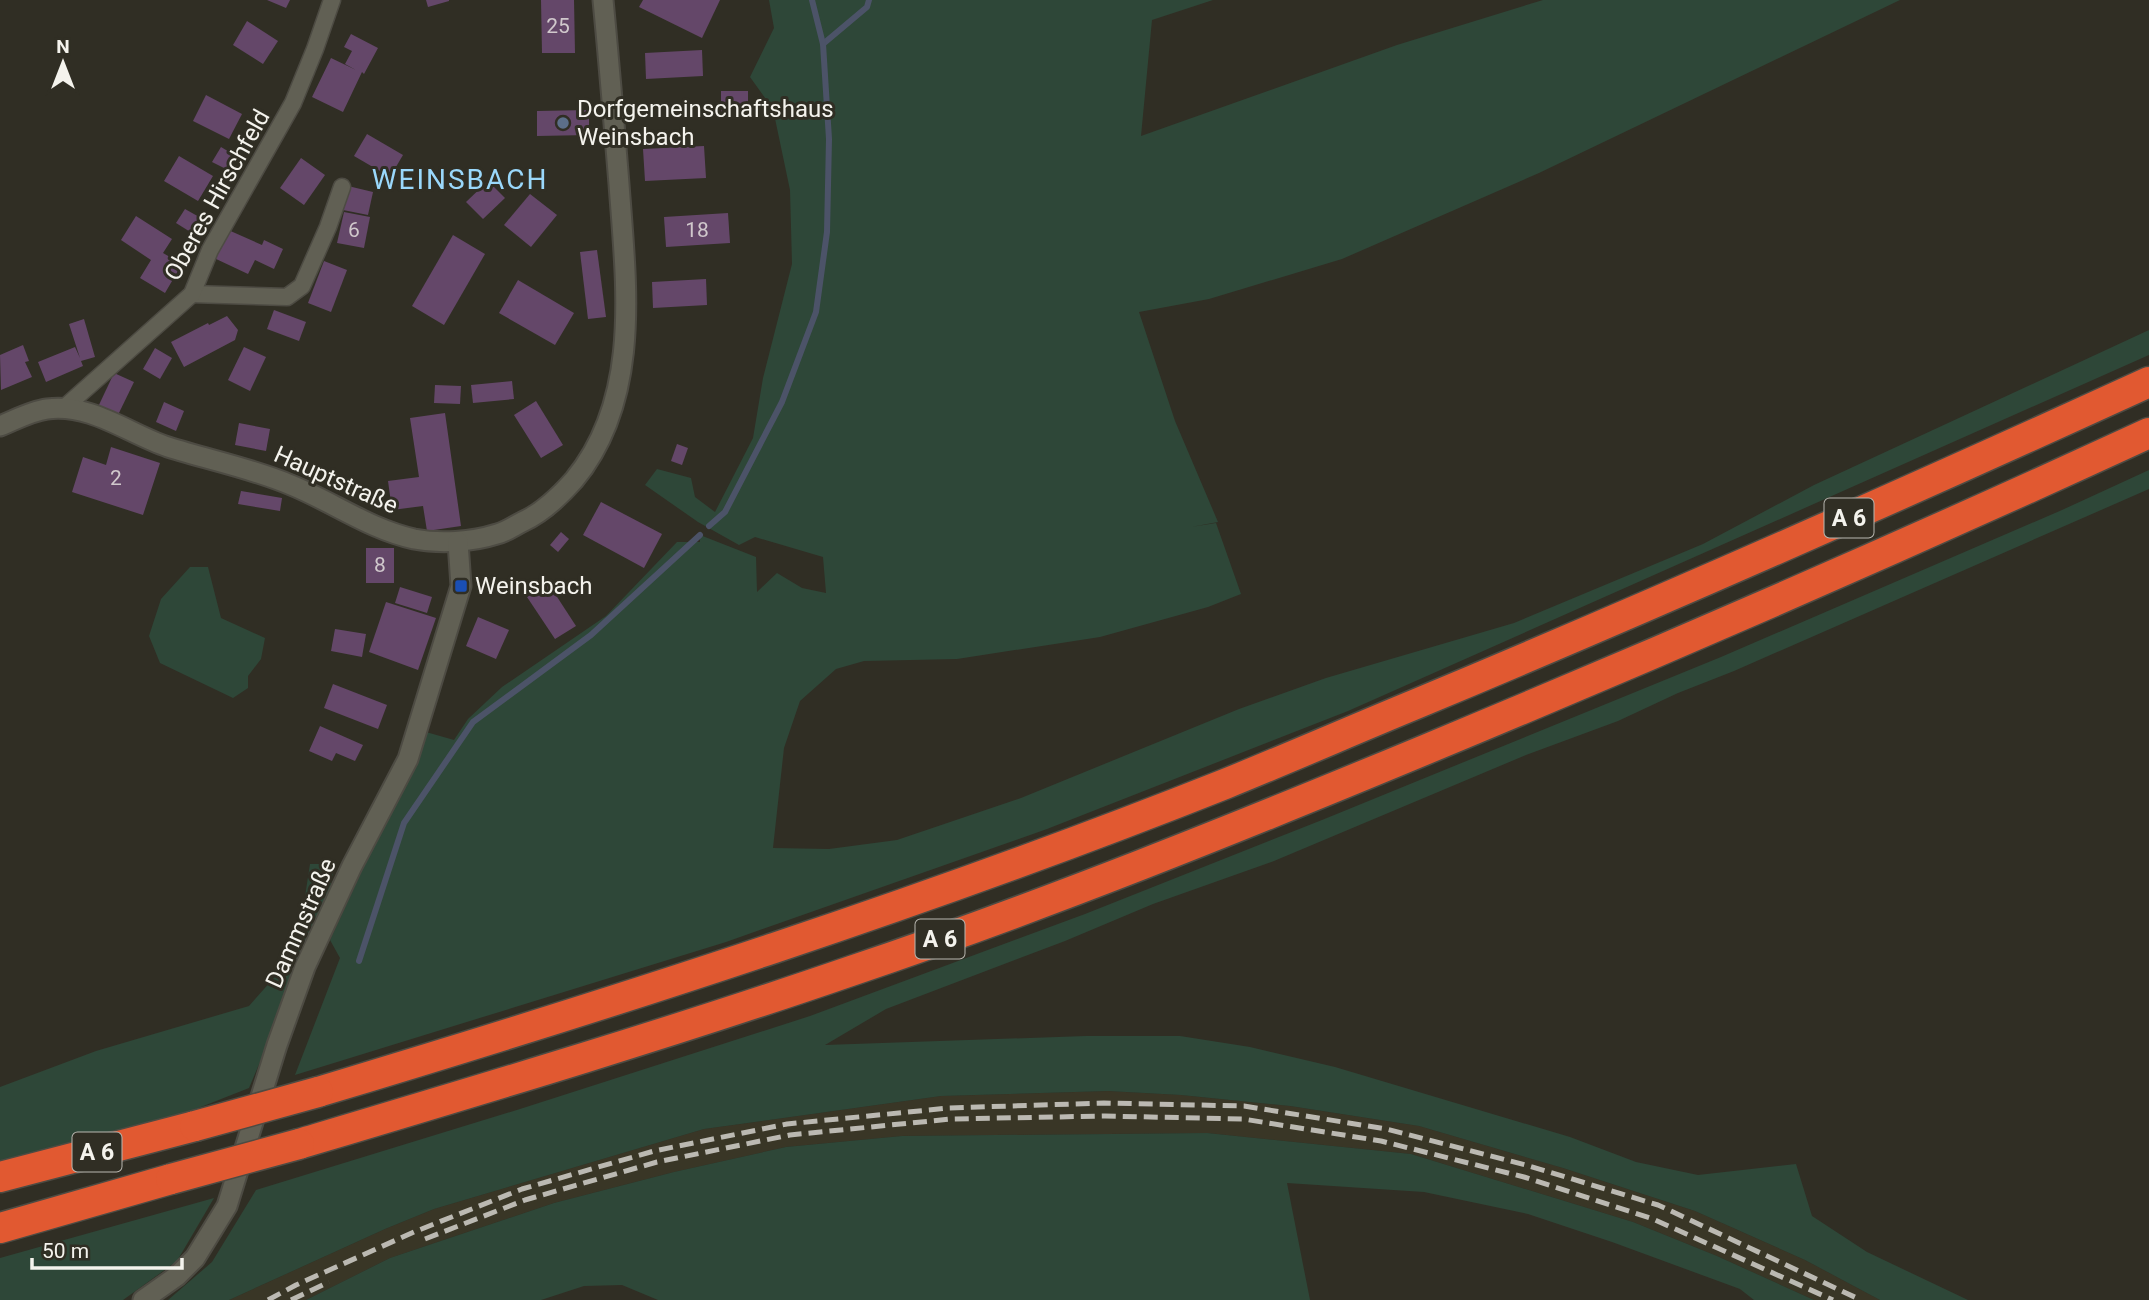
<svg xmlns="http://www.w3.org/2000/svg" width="2149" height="1300" viewBox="0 0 2149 1300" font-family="Roboto,sans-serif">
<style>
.built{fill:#393626}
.green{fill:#2e4738}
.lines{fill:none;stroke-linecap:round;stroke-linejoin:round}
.stream{stroke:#4c5368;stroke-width:6}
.building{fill:#644769}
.minor-casing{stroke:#4d4b43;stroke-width:19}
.tertiary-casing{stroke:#4d4b43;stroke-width:23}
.motorway-casing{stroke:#4d4b43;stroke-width:33}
.minor{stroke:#616054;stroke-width:16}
.tertiary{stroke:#616054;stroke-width:19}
.motorway{stroke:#e15931;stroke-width:30}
.rail{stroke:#bbb9b2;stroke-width:5;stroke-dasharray:14 7;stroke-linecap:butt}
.motorway-bridge-casing{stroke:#4d4b43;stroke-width:33;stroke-linecap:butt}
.motorway-bridge{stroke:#e15931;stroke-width:30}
.service-dot{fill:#5c6f8a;stroke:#302e24;stroke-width:2.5}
.transit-dot{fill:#1a4fb4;stroke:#302e24;stroke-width:2.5}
.labels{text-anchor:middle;stroke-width:6;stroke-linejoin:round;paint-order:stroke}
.number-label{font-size:21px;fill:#d0c8cc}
.shield{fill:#302e24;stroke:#b9b8b1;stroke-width:2}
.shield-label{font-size:23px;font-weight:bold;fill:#f4f3ed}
.poi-label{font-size:24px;fill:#f4f3ed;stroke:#302e24;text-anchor:start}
.street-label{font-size:24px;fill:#f4f3ed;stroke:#302e24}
.quarter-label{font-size:28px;letter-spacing:2px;fill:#9ad8fb;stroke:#302e24}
</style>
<rect width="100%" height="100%" fill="#302e24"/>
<path class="built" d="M1108,1091l73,4 109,11 129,20 144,42 132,43 110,49 75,40h-66l-97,-44 -84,-34 -222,-68 -204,-21 -305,3 -116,11 -112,25 -120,31 -164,55 -84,42h-77l156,-71 49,-20 270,-80 237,-33z"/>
<g class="green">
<path d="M769,0h444l-61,20 -11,116 256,-91 146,-45h357l-361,173 -197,86 -133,40 -70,13 36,109 43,101 -27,5 25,-4 25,71 -33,13 -108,30 -143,22 -93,2 -28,8 -36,32 -16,47 -11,100 56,1 68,-9 124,-42 218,-89 87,-31 188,-55 189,-79 111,-59 335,-155v25l-801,356 -301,118 -321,113 -431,133 45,-117 -10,-18 96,-208 28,8 14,-21 34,-32 104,-71 71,-74h23v-7l56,22 1,35 20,-19 25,15 24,5 -3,-36 -68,-20 -16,8 -41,-23 -53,-37 12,-16 34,9 4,19 20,15 38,-74 10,-60 29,-114 -2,-74 -17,-81 -23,-32 24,-49z"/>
<path d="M2149,470v19l-415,182 -56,22 -60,28 -92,34 -252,106 -121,43 -88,37 -179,68 -61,36 261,-9h94l70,11 85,20 235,70 66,25 62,13 98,-11 16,52 55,36 101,48h-88l-75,-40 -110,-49 -132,-43 -144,-42 -129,-20 -109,-11 -73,-4 -167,5 -237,33 -270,80 -49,20 -156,71h-61l44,-38 44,-72 264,-81 290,-93 275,-102 237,-94 399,-163 341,-147z"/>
<path d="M190,567h18l13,51 44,20 -4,21 -13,17v12l-15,10 -73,-35 -11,-27 12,-37z"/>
<path d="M310,864h25l-5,24 -35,91 -46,109 -76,30 -173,44v-75l96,-36 153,-45 31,-35 22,-55z"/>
<path d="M1207,1133l204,21 222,68 84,34 97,44h-60l-14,-11 -128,-47 -84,-28 -104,-22 -137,-9 23,117h-652l-36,-15 -38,1 -43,14h-235l84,-42 164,-55 120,-31 112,-25 116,-11z"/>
<path d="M214,1198l-37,63 -54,39h-123v-42z"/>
</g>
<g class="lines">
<g class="stream">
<path d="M823,44l44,-37 2,-7"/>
<path d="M709,526l16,-14 57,-110 34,-90 11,-80 2,-93 -6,-95 -11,-44"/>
<path d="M359,961l45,-138 69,-101 118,-87 109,-100"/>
</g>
</g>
<g class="building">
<path d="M267,0h23l-4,8z"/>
<path d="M426,0h23v1l-21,6z"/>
<path d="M541,0h33l1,53h-33z"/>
<path d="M643,0h77l-18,38 -63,-31z"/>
<path d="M247,21l31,20 -15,23 -30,-19z"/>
<path d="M351,34l27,14 -14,26 -2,-2 -19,40 -31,-15 19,-39 25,12 -11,-6 7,-13 -8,-4z"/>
<path d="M702,50l1,26 -57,3 -1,-26z"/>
<rect x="721" y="91" width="27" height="24"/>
<path d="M206,95l36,19 -13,25 -36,-18z"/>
<path d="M589,110v25l-52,1v-25z"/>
<path d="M367,134l36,21 -13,22 -36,-21z"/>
<path d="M704,146l2,32 -61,3 -2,-32z"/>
<path d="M221,147l15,9 -8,14 -16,-8z"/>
<path d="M179,156l34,20 -15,25 -34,-20z"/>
<path d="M301,158l24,17 -21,30 -24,-17z"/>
<path d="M488,181l17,17 -22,21 -17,-17z"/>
<path d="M348,186l25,6 -5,23 -25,-5z"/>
<path d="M530,194l27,21 -26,32 -27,-22z"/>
<path d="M185,209l16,9 -9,15 -16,-10z"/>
<path d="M344,212l26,5 -6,31 -27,-5z"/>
<path d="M728,213l2,30 -64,4 -2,-30z"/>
<path d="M136,216l36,23 -9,14 19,11 -17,29 -25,-15 11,-18 -30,-20z"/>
<path d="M226,229l36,16 2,-5 19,9 -9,20 -19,-9 -7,14 -34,-16z"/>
<path d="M453,235l32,19 -41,71 -32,-19z"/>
<path d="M597,250l9,67 -18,2 -8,-67z"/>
<path d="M324,261l23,9 -16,42 -23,-9z"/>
<path d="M706,279l1,26 -54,3 -1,-26z"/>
<path d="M518,280l56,33 -19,32 -56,-32z"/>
<path d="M274,310l32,12 -7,19 -32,-12z"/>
<path d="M227,316l11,14 -3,10 -51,27 -13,-25 37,-19 1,2z"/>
<path d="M84,319l11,38 -14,4 2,5 -37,16 -8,-20 37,-15 5,11 -11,-34z"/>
<path d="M23,345l6,16 -4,1 7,15 -31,13 -1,-35z"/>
<path d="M244,347l22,10 -16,34 -22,-11z"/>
<path d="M155,348l17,10 -12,21 -17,-10z"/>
<path d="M114,373l20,9 -17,35 -19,-10z"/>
<path d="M512,381l2,18 -41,4 -2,-18z"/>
<path d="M435,385l26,1 -1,18 -26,-1z"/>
<path d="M536,401l27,44 -22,13 -27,-43z"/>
<path d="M164,402l20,9 -8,20 -20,-9z"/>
<path d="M445,413l16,113 -34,5 -4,-25 -31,4 -4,-29 31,-4 -9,-59z"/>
<path d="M239,423l31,6 -4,22 -31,-6z"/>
<path d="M677,444l11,4 -6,17 -11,-4z"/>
<path d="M111,447l49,16 -17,52 -71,-23 11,-35 23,8z"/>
<path d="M241,491l41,7 -2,13 -42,-7z"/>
<path d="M601,502l61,32 -18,34 -61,-33z"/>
<path d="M561,532l8,7 -11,13 -8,-7z"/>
<rect x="366" y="548" width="28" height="35"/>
<path d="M548,583l28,43 -21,13 -28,-42z"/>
<path d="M400,587l32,10 -5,16 -32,-10z"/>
<path d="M386,602l50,16 -18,52 -49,-18z"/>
<path d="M478,617l31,13 -13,29 -30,-13z"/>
<path d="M335,629l31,5 -4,23 -31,-6z"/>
<path d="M333,684l54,21 -9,24 -54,-21z"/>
<path d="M320,726l43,19 -8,16 -19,-8 -4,8 -23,-10z"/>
</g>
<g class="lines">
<g class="minor-casing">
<g id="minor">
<path d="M192,294l95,3 15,-11 26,-59 14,-40"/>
<path d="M64,408l128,-114 18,-44 83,-147 22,-54 17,-49"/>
</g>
</g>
<g class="tertiary-casing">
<g id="tertiary">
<path d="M0,426c15,-6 31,-15 47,-17 44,-6 82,25 121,38 41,13 83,21 123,38 42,17 78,44 123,54 26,5 58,3 83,-5 9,-2 17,-8 25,-12 20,-9 37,-25 52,-42 68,-82 52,-197 45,-296 -5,-61 -10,-123 -16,-184"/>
<path d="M143,1300l34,-24 18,-18 32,-52 50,-161 28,-78 47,-101 56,-107 53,-173 -3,-44"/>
</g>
</g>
<g class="motorway-casing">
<g id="motorway">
<path d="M318,1092c306,-92 610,-190 907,-308 64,-26 128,-54 191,-80 247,-103 490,-211 733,-322"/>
<path d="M299,1144c184,-55 369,-110 552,-173 195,-66 386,-143 576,-222 243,-101 483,-206 722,-316"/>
<path d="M0,1177l195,-51"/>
<path d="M0,1228l171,-49"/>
</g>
</g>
<use href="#minor" class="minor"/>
<use href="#tertiary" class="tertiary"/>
<use href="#motorway" class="motorway"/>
<g class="rail">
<path d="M425,1239l100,-39 132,-38 133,-27 161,-16 154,-3 138,3 138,22 143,36 129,42 180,81"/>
<path d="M268,1300l28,-15 118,-53 108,-43 132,-38 133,-27 162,-16 155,-5 140,3 142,23 140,36 132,40 203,95"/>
<path d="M291,1300l38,-18"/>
</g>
<g class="motorway-bridge-casing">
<g id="motorway-bridge">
<path d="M195,1126l123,-34"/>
<path d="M171,1179l128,-35"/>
</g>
</g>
<use href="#motorway-bridge" class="motorway-bridge"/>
</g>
<circle class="service-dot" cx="563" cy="123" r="7"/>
<rect class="transit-dot" x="454" y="579" width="14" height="14" rx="3.5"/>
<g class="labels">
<g class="number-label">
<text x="558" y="33">25</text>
<text x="354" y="237">6</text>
<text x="697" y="237">18</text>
<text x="116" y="485">2</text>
<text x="380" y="572">8</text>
</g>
<g class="shield">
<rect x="1824.5" y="498.5" width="49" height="39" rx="5"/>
<rect x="915.5" y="919.5" width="49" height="39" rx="5"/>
<rect x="72.5" y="1132.5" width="49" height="39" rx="5"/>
</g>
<g class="shield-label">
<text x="1849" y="526">A 6</text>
<text x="940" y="947">A 6</text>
<text x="97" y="1160">A 6</text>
</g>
<g class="poi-label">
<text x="577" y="117">Dorfgemeinschaftshaus<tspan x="577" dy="28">Weinsbach</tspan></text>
<text x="475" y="594">Weinsbach</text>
</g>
<g class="street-label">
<text transform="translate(217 195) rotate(-61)" y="8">Oberes Hirschfeld</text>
<text transform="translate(336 480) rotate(24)" y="8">Hauptstraße</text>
<text transform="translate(301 923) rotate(-66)" y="8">Dammstraße</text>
</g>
<g class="quarter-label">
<text x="460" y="189">WEINSBACH</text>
</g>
</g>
<g transform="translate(63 63)" stroke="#302e24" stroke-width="5" paint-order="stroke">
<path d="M0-5L12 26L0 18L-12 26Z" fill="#f4f3ed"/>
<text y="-10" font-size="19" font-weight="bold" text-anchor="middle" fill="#f4f3ed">N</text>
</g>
<path d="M32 1258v10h150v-10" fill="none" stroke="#f4f3ed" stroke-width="3.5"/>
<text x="42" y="1258" font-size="21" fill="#f4f3ed" stroke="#302e24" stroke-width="5" paint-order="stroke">50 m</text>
</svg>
